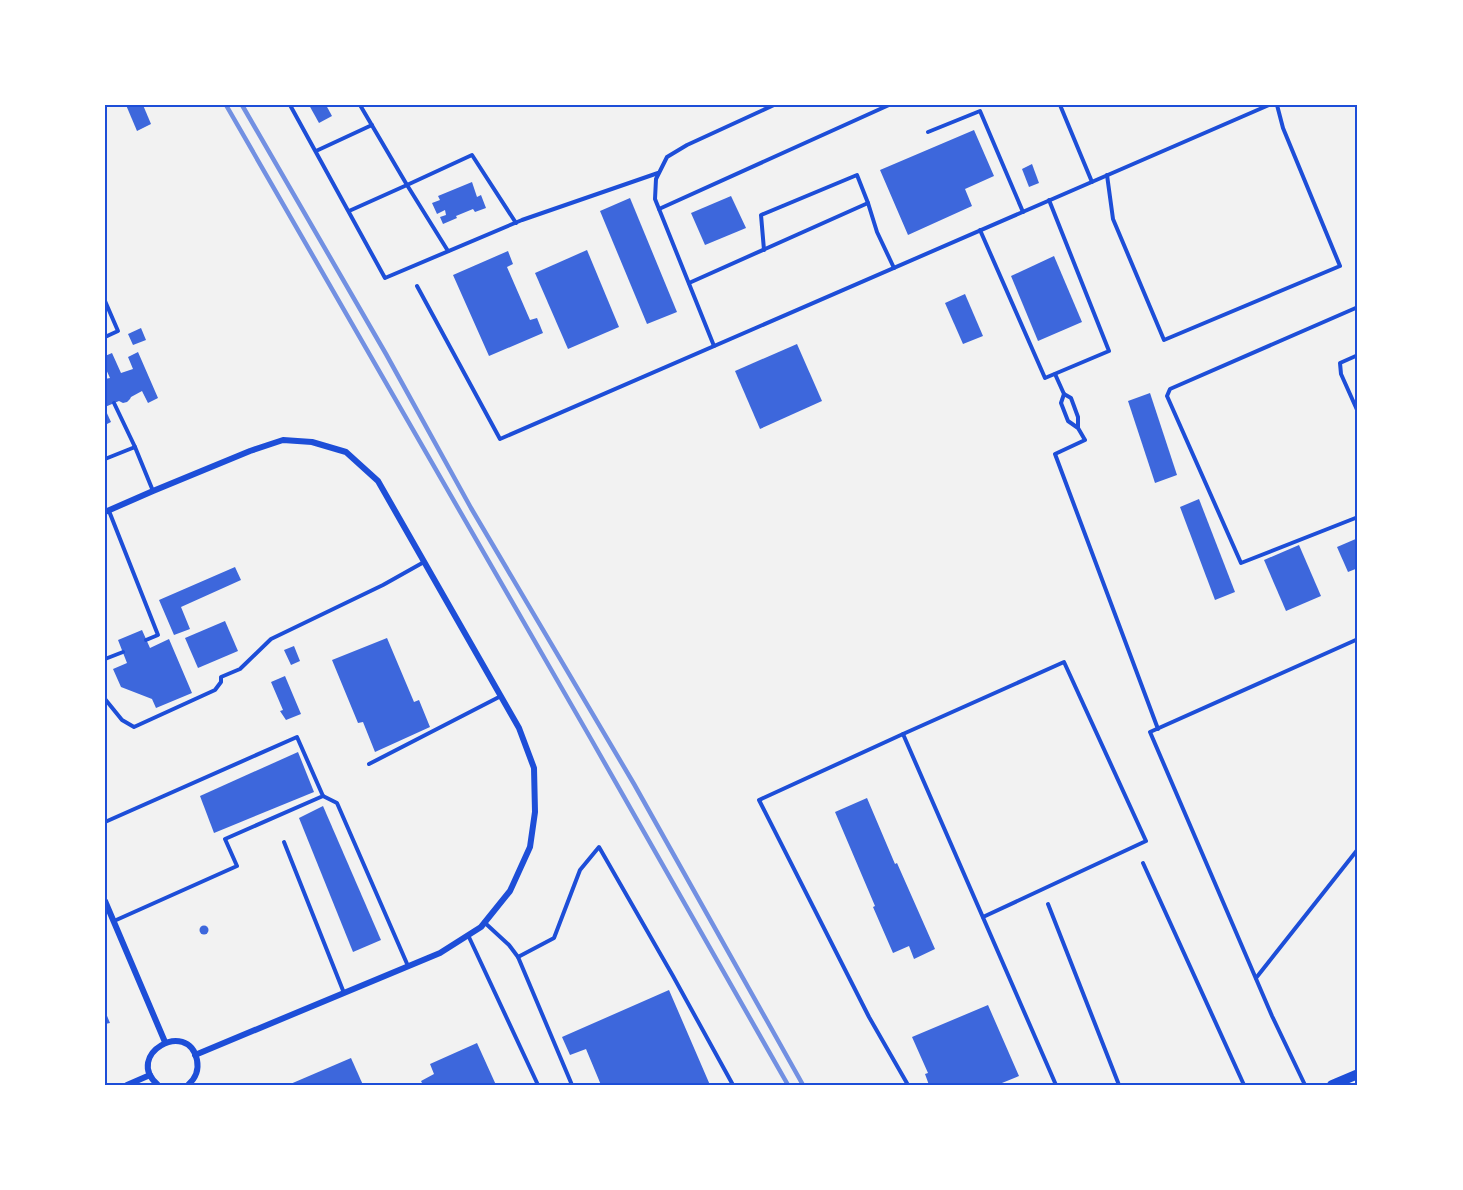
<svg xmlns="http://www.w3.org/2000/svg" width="1463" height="1190" viewBox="0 0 1463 1190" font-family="'Archivo Narrow',sans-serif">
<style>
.building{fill:#3d67dc}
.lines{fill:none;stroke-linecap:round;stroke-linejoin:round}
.service{stroke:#1d4ed8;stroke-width:4}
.minor{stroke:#1d4ed8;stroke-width:6}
.secondary{stroke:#1d4ed8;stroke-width:10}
.rail{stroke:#7290e2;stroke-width:4.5}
.neatline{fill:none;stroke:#1d4ed8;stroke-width:2}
</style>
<rect width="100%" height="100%" fill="#f2f2f2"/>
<g class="building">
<path d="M126,105h17l8,19 -14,7z"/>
<path d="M309,105h17l6,11 -13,7z"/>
<path d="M974,130l20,46 -29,13 7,17 -64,29 -28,-65z"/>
<path d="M1032,164l7,19 -10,4 -7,-18z"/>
<path d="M472,182l5,15 4,-2 5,13 -11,4 -2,-3 -17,7 1,2 -14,6 -3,-7 6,-2 -1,-5 -8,4 -5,-11 8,-3 -2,-4z"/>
<path d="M731,196l15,32 -41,17 -14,-32z"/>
<path d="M630,198l47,114 -30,12 -47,-113z"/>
<path d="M587,250l32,77 -51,22 -33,-76z"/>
<path d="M508,251l5,13 -6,3 23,53 7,-2 6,15 -54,23 -36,-81z"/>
<path d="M1054,256l28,66 -44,19 -27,-65z"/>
<path d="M965,294l18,42 -20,8 -18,-41z"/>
<path d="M141,328l5,12 -13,5 -5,-11z"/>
<path d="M797,344l25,57 -62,28 -25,-58z"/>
<path d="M138,352l20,46 -10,5 -6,-12 -11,6 -1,2 -3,3 -4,1 -4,-2 -14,6v-28l5,-1 -5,-11v-11l7,-3 9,20 12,-4 -5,-12z"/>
<path d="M1150,393l27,82 -22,8 -27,-82z"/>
<path d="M105,409l6,13 -6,3z"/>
<path d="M1199,499l36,93 -20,8 -35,-93z"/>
<path d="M1358,538v30l-10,4 -11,-25z"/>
<path d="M1299,545l22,51 -35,15 -22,-51z"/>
<path d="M235,567l6,13 -60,27 9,22 -16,6 -15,-35z"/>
<path d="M225,621l13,30 -40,17 -13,-30z"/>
<path d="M142,630l8,18 19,-9 23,54 -36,15 -4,-9 -31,-12 -8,-18 14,-6 -9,-23z"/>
<path d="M387,638l27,64 5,-2 11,27 -55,25 -12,-30 -5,1 -26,-63z"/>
<path d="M294,646l6,15 -9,4 -7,-15z"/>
<path d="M285,676l16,38 -15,6 -6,-9 3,-1 -12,-28z"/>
<path d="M298,752l16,40 -100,41 -14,-37z"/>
<path d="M867,798l28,66 2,-1 38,86 -21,10 -5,-13 -16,7 -20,-46 2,-1 -40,-94z"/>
<path d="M323,806l58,134 -28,12 -54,-134z"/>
<circle cx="204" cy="930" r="4.5"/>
<path d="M669,990l41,95h-109l-15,-36 -16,6 -8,-18z"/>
<path d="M988,1005l31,71 -22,9h-68l-4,-11 3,-1 -16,-36z"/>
<path d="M105,1011l5,12 -5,1z"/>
<path d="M477,1043l19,42h-73l-2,-4 13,-7 -4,-10z"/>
<path d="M351,1058l12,27h-75z"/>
</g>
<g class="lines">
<g class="service">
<path d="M290,105l95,173 137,-58 136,-47"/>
<path d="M1060,105l32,77"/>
<path d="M928,132l52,-21 43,101"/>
<path d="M316,151l56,-26"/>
<path d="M1107,175l6,44 51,121 176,-74 -57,-138 -6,-23"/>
<path d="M659,209l230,-104"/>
<path d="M349,211l58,-26 -47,-80"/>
<path d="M980,230l65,148 64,-27 -60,-151"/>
<path d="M764,250l-3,-35 96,-40 11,28"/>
<path d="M448,251l-41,-66 65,-30 44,68"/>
<path d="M689,283l179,-80 9,29 17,36"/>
<path d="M417,286l83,153 769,-334"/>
<path d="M105,301l13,30 -13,6"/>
<path d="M1358,307l-188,82 -3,7 74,167 117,-46"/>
<path d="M714,346l-59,-147 1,-20 11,-22 20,-12 87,-40"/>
<path d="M1358,355l-18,8 1,11 17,38"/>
<path d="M1055,374l9,20"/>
<path d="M114,403l21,44"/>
<path d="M1078,428l-10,-7 -7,-18 3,-9 7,4 7,19v11l7,12 -30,14 103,275"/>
<path d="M105,459l30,-12 18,44"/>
<path d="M109,511l49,124 -12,5"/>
<path d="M105,659l18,-7"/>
<path d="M105,699l17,21 12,7 81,-37 6,-8v-5l19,-8 31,-30 112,-54 41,-23"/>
<path d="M903,734l161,-72 82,179 -163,76"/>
<path d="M369,764l132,-68"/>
<path d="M323,796l14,7 71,163"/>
<path d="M105,822l192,-85 26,59 -98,43 12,27 -123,55"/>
<path d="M284,842l60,151"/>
<path d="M1143,863l101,222"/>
<path d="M1048,904l71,181"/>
<path d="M484,922l25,23 9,12 54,128"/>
<path d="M468,935l70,150"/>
<path d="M518,957l36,-19 26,-68 19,-23 74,129 60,109"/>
<path d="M1256,978l102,-129"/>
<path d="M908,1085l-39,-68 -110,-217 144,-66 153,351"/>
<path d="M1305,1085l-33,-69 -122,-284 208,-93"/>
</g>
<g class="minor">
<path d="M105,512l48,-21 97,-40 33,-11 29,2 34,10 32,29 141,247 15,40 1,44 -5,35 -20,44 -29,36 -41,26 -245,102"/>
<path d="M105,901l60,141"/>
<path d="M127,1085l23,-10"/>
<path d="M158,1085c-35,-30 30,-67 39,-25 2,10 -1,18 -9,25"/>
</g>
<path class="secondary" d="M1332,1085l26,-11"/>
<g class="rail">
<path d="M226,105l365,634 197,346"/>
<path d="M242,105l144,249 85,154 163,276 169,301"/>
</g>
</g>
<rect width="1463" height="1190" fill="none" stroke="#ffffff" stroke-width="213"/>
<rect x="106" y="106" width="1250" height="978" class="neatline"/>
</svg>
